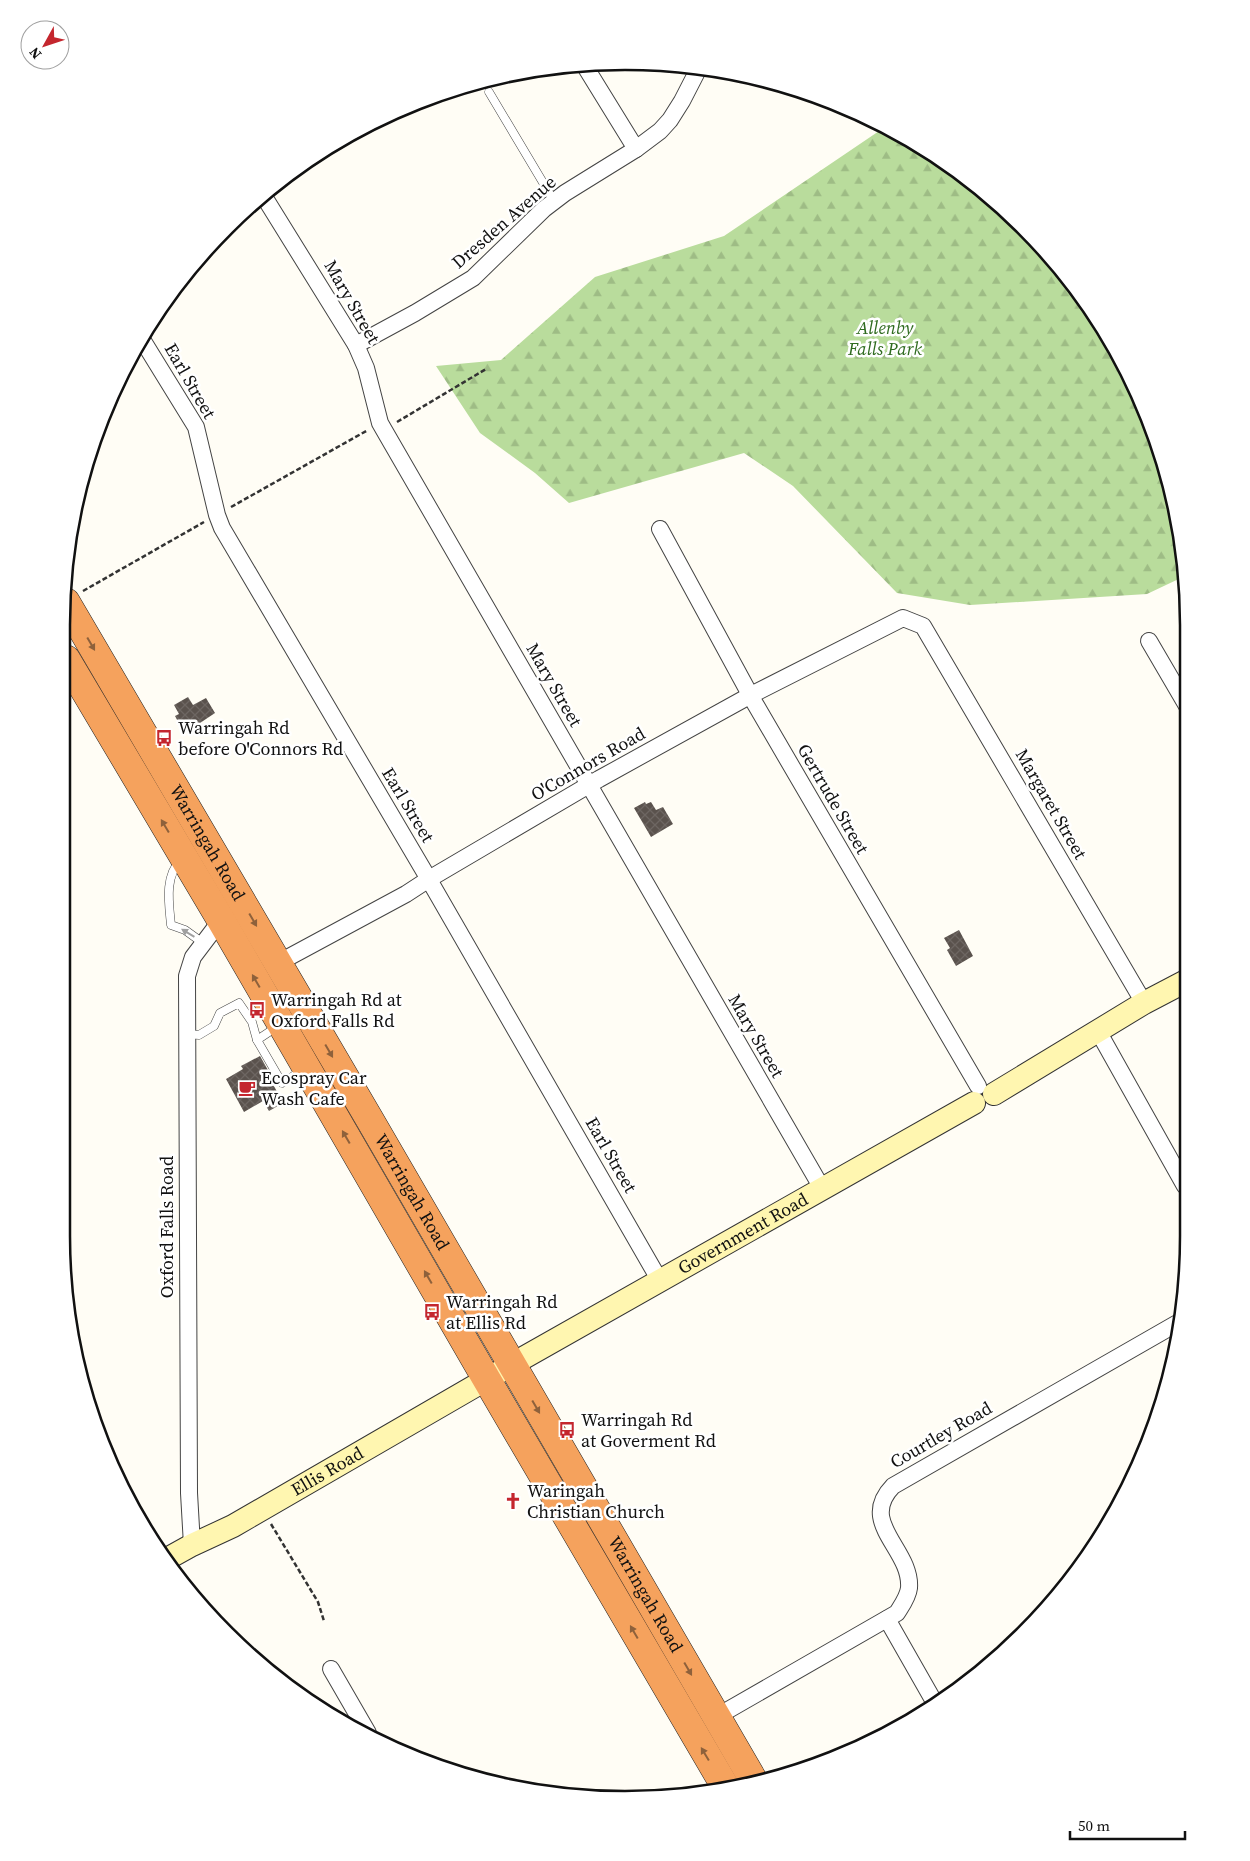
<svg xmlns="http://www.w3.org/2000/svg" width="1250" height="1861" viewBox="0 0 1250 1861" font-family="'Source Serif 4',serif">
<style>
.forest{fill:url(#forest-firs)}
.building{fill:url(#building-cross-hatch)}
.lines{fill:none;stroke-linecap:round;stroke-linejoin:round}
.lane-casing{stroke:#444;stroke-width:9}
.street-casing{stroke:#444;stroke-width:18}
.secondary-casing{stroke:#333;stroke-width:24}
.highway-casing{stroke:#222;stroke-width:29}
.path{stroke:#333;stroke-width:2.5;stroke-dasharray:5 2.5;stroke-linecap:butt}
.lane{stroke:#fff;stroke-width:8}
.street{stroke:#fff;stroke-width:16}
.secondary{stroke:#fff6b0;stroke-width:22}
.highway{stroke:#f5a25d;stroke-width:28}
.oneway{fill:#8e613b}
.oneway2{fill:#a0a0a0}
.labels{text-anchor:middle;stroke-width:5;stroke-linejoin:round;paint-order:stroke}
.street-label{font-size:18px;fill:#111;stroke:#fff}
.park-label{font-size:18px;font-style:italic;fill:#2f6b1f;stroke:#fff}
.poi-label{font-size:18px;fill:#111;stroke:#fff;text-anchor:start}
.rim{fill:none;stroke:#111;stroke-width:2.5}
</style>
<defs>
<pattern id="forest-firs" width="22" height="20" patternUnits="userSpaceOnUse" patternTransform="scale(1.25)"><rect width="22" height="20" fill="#b9dc9c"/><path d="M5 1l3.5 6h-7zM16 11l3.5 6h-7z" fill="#9ebc85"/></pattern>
<pattern id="building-cross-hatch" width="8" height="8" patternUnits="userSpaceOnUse" patternTransform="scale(1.25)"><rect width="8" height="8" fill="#5a524d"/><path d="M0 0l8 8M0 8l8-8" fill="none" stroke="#6d6662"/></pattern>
</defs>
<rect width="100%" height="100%" fill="#fffdf5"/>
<path class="forest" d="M885,127l22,10 90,64 75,81 59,94 39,103 15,97 -38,18 -177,11 -73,-12 -104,-107 -49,-33 -175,50 -34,-30 -55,-40 -44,-67 65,-6 94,-83 129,-41z"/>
<g class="building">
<path d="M188,697l5,8 13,-7 9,15 -27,18 -2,-4 -4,2 -7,-13 4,-2 -5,-9z"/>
<path d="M645,802l1,2 5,-2 5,8 7,-3 10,17 -22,13 -17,-29z"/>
<path d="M959,930l14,26 -17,10 -9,-16 3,-2 -6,-10z"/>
<path d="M260,1056l9,16 -2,1 16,30 -14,8 -6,-10 -19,11 -18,-33 17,-10 -2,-3z"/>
</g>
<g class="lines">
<g class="lane-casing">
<g id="lane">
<path d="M489,92l65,109"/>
<path d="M181,860c-17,16 -12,44 -10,65l14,5 18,13"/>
<path d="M187,1034l12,1 15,-9 6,-13 19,-10 13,19 5,18 25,43 21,-13"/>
<path d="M257,1040l21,-14"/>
</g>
</g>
<g class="street-casing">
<g id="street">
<path d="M583,63l53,86"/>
<path d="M263,195l93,150 10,23 14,55 4,7 439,760"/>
<path d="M143,341l53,86 21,88 5,13 202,343 236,410"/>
<path d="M356,345l59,-32 58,-35 71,-69 21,-16 71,-44 24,-18 10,-11 12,-19 18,-35"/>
<path d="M660,529l94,173 224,384"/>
<path d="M1149,641l38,65"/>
<path d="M278,963l128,-69 23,-15 170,-100 152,-84 152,-77 20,8 221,377"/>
<path d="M1098,1031l87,155"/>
<path d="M192,1545l-3,-52 -2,-517 6,-19 28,-37"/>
<path d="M887,1619l49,86"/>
<path d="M331,1669l37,64"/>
<path d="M716,1717l181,-104c5,-8 11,-16 12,-25 3,-39 -52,-65 -16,-102l288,-165"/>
</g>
</g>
<g class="secondary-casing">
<g id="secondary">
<path d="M994,1094l150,-91 42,-22"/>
<path id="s1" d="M165,1560l27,-15 41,-19 292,-169 449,-254"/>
</g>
</g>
<g class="highway-casing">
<g id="highway">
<path id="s2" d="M66,602l304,518 385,663"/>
<path d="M66,659l155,261 266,460 239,408"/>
</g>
</g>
<g class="path">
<path d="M397,422l89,-53"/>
<path d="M231,507l137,-77"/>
<path d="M83,591l121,-69"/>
<path d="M271,1524l47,78 6,19"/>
</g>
<use href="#lane" class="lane"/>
<use href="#street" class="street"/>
<use href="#secondary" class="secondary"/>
<use href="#highway" class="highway"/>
</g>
<defs><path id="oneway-solid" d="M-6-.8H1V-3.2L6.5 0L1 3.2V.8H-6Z" transform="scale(1.25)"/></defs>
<g class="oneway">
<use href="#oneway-solid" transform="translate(91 644) rotate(60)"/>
<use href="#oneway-solid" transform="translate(165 826) rotate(-121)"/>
<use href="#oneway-solid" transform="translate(253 920) rotate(60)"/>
<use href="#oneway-solid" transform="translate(256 981) rotate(-120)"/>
<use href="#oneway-solid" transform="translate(329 1051) rotate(60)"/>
<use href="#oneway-solid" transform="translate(346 1137) rotate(-120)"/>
<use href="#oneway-solid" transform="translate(428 1277) rotate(-120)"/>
<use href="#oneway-solid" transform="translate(536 1407) rotate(60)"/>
<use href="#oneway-solid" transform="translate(634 1632) rotate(-120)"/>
<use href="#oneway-solid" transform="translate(688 1669) rotate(60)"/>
<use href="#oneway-solid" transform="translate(705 1754) rotate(-121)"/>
</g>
<use class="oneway2" href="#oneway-solid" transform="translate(188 933) rotate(-149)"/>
<defs>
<g id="bus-bare" transform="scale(1.35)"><path d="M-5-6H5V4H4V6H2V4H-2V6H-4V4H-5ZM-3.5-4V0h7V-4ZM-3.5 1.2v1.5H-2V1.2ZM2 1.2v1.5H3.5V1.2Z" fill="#c4262e" stroke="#fff" stroke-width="2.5" paint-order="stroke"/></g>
<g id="cafe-bare" transform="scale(1.35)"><path d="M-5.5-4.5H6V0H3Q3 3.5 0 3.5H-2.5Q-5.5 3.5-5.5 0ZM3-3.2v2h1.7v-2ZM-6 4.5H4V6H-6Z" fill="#c4262e" stroke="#fff" stroke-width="2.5" paint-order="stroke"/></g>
<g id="church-bare" transform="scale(1.35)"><path d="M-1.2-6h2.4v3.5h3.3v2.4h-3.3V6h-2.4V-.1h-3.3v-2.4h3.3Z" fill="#c4262e" stroke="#fff" stroke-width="2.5" paint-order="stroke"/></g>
</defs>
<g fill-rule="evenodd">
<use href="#bus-bare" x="164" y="738"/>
<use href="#bus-bare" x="257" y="1010"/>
<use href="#cafe-bare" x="247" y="1088"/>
<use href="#bus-bare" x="432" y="1312"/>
<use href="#bus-bare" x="567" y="1430"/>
<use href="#church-bare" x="513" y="1501"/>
</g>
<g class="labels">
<g class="street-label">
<text transform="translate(504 222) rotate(-41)" y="6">Dresden Avenue</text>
<text transform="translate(352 302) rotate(60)" y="6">Mary Street</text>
<text transform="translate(190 381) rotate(60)" y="6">Earl Street</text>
<text transform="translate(554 685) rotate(60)" y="6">Mary Street</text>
<text transform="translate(588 764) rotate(-30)" y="6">O'Connors Road</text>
<text transform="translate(833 799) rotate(60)" y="6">Gertrude Street</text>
<text transform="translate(1051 804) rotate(60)" y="6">Margaret Street</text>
<text transform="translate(408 805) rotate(59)" y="6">Earl Street</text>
<text dy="6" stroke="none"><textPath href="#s2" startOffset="279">Warringah Road</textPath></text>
<text transform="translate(756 1036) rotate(60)" y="6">Mary Street</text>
<text transform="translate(611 1155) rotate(60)" y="6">Earl Street</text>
<text dy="6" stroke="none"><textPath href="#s2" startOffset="684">Warringah Road</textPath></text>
<text transform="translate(167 1227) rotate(-90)" y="6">Oxford Falls Road</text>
<text dy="6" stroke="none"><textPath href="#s1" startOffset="664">Government Road</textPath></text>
<text transform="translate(941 1435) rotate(-30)" y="6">Courtley Road</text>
<text dy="6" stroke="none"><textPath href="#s1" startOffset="185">Ellis Road</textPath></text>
<text dy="6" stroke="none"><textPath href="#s2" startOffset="1149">Warringah Road</textPath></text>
</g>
<g class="park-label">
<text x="885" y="334">Allenby<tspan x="885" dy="21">Falls Park</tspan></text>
</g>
<g class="poi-label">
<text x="178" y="734">Warringah Rd<tspan x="178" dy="21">before O'Connors Rd</tspan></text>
<text x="271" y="1006">Warringah Rd at<tspan x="271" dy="21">Oxford Falls Rd</tspan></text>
<text x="261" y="1084">Ecospray Car<tspan x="261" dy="21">Wash Cafe</tspan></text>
<text x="446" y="1308">Warringah Rd<tspan x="446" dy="21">at Ellis Rd</tspan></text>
<text x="581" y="1426">Warringah Rd<tspan x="581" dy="21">at Goverment Rd</tspan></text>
<text x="527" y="1497">Waringah<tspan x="527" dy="21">Christian Church</tspan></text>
</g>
</g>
<path d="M0 0H1250V1861H0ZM625 70H625A555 555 0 0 1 1180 625V1236A555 555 0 0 1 625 1791H625A555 555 0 0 1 70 1236V625A555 555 0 0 1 625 70Z" fill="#fff" fill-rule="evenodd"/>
<path class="rim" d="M625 70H625A555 555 0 0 1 1180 625V1236A555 555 0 0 1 625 1791H625A555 555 0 0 1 70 1236V625A555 555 0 0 1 625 70Z"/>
<g transform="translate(45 45) rotate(230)"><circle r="24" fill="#ffffff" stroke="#a0a0a0"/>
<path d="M0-4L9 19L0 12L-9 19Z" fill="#c4262e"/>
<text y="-8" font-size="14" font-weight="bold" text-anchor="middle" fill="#111111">N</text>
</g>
<path d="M1070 1831v8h115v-8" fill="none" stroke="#111111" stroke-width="2.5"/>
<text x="1078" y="1831" font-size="15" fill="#111111" stroke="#ffffff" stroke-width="4" paint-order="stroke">50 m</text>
</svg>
